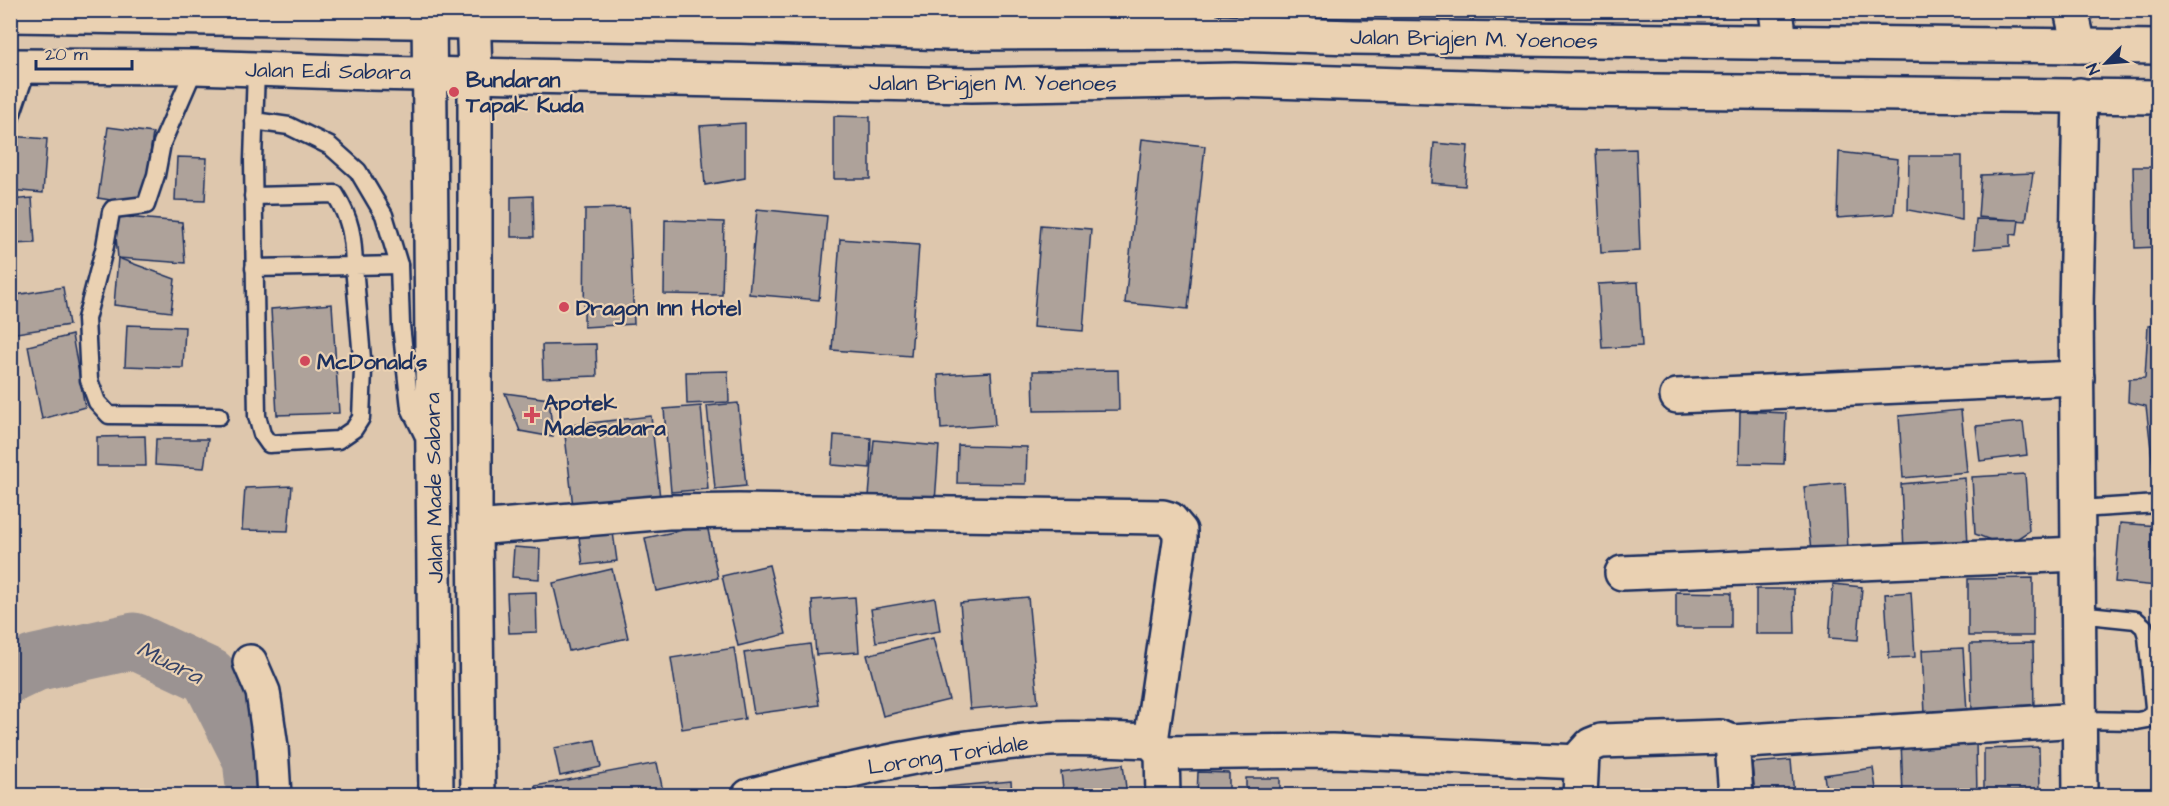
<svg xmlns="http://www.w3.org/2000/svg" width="2169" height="806" viewBox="0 0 2169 806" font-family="'Architects Daughter',sans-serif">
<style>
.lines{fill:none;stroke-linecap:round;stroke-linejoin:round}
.river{stroke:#9b9392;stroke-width:57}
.building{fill:#aea29a;stroke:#1b2f5e;stroke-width:1.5}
.lane-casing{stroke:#1b2f5e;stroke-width:21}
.street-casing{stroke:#1b2f5e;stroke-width:38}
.secondary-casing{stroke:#1b2f5e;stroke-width:38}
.lane{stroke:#ead1b2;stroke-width:16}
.street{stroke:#ead1b2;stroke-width:33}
.secondary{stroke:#ead1b2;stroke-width:33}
.poi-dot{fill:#d1495b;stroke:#ead1b2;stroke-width:2}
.labels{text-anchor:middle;stroke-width:4.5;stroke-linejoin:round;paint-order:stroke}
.street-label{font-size:22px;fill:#1b2f5e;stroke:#ead1b2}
.poi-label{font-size:22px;font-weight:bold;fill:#1b2f5e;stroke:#ead1b2;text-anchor:start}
.water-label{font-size:24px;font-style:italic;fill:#354368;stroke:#ead1b2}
</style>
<rect width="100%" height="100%" fill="#dec7ad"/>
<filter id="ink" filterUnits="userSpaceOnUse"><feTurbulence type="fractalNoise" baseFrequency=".0167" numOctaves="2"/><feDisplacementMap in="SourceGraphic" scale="12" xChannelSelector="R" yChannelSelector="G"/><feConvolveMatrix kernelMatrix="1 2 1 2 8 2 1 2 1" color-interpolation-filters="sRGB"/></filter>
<g filter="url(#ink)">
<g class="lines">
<path class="river" d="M10,675l25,-12 99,-22 75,35 42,83 4,37"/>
</g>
<g class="building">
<path d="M834,116l36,1v62h-36z"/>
<path d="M745,123v55l-40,7 -5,-59z"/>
<path d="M108,127l45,6 -10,72 -45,-7z"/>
<path d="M10,136l37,3 -4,54 -33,-3z"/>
<path d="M1142,139l63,7 -17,163 -63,-6z"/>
<path d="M1434,143l34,3 -3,40 -34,-3z"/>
<path d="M1636,149l4,102 -39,2 -5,-103z"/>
<path d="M1839,152l59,7 -4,55 -57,4z"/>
<path d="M1909,156h53v64l-54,-10z"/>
<path d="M177,157l30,1 -2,43 -30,-1z"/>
<path d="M2133,167h25v80l-23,1z"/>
<path d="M2033,173l-7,48 -48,-4 3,-42z"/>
<path d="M533,196l1,41h-23v-40z"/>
<path d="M32,198l3,45 -25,1v-44z"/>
<path d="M629,208l5,116 -50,3 1,-118z"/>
<path d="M757,209l70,7 -8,84 -70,-6z"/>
<path d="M114,216l68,6 3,41 -67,-5z"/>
<path d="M1976,219l43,1 -2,15 -7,-1v12l-36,3z"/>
<path d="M665,220l59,2 -2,73 -58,-1z"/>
<path d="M1041,225l50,4 -8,102 -50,-4z"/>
<path d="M840,239l79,6 -8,111 -79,-6z"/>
<path d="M118,258l57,21 -4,33 -57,-7z"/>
<path d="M1638,282l4,64 -40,2 -4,-64z"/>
<path d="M63,287l6,38 -59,9v-38z"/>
<path d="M332,304l7,109 -62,2 -6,-106z"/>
<path d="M127,325l58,2 -2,41 -58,-2z"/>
<path d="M2148,326h10v140h-5l-7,-60 -18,-4 1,-23 16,-1z"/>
<path d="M72,335l13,72 -43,12 -14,-73z"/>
<path d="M596,344l1,32 -54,2 -1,-33z"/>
<path d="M1118,370l1,40 -85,1 -1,-40z"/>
<path d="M728,371l1,31 -42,2 -1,-32z"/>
<path d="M991,372l4,53 -54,4 -3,-54z"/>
<path d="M505,393l44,6 4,38 -33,-6z"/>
<path d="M738,403l8,83 -31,3 -8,-83z"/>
<path d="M701,406l7,83 -37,3 -7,-83z"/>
<path d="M1961,410l6,62 -64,6 -4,-62z"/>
<path d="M1740,411l46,2 -2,51 -45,-1z"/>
<path d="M651,416l9,82 -87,9 -9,-81z"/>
<path d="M2023,422l4,33 -47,6 -4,-35z"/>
<path d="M834,435l37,3 -1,30 -38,-3z"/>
<path d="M145,436l1,30h-49v-29z"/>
<path d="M156,439h52l-4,29 -49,-3z"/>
<path d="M874,440l65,6 -4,56 -66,-6z"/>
<path d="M958,445l69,2 -1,37 -69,-1z"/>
<path d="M2025,474l4,57 -23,15 -31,-12 -3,-57z"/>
<path d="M1965,478l3,69 -64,4 -3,-67z"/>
<path d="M1845,483l3,67 -37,1 -7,-64z"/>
<path d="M292,486l-4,45 -46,-1 3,-42z"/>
<path d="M2120,523l38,3 -1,60 -42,-4z"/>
<path d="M612,525l5,36 -34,4 -5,-35z"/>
<path d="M707,525l11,53 -62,13 -11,-53z"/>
<path d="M514,547l26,2 -1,30 -27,-2z"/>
<path d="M769,565l17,69 -48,12 -16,-70z"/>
<path d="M612,569l16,69 -59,13 -16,-68z"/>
<path d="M2033,578v58h-65v-57z"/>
<path d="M1833,584l29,3 -4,53 -29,-2z"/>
<path d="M1756,589h38l1,45h-39z"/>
<path d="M536,592l1,40 -28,1 -2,-40z"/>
<path d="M1676,592l55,1v35h-55z"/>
<path d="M1911,592l4,65 -26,1 -4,-64z"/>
<path d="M855,597l4,55 -43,3 -4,-55z"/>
<path d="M1028,597l10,106 -68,6 -10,-106z"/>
<path d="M935,598l5,33 -64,11 -5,-33z"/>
<path d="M933,638l16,62 -66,16 -16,-61z"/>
<path d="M2033,643l1,67 -62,1 -2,-67z"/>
<path d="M810,644l9,61 -65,9 -10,-61z"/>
<path d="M734,648l11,71 -63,10 -11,-71z"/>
<path d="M1963,648l4,64 -42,2 -3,-64z"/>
<path d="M1901,739h75l1,57h-74z"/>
<path d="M595,740l6,27 -41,9 -6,-28z"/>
<path d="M2039,747l1,43 -56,1v-42z"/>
<path d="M2154,748h4v45h-2z"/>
<path d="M1791,760l3,36h-39l-3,-33z"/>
<path d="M657,763l7,33h-127l-2,-10z"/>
<path d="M1123,764l4,32h-63l-3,-24z"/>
<path d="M1873,768l4,28h-50l-3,-21z"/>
<path d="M1198,772l31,1v23h-32z"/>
<rect x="1246" y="778" width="34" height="18"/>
<path d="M1011,781l1,15h-99v-6z"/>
</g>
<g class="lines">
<g class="lane-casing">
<g id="lane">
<path d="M1302,10l3,25"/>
<path d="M1206,32l3,-22"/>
<path d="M950,33l3,-23"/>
<path d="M1064,34l1,-24"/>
<path d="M195,67l-33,76 -6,32 -10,30 -33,4 -2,3 -6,34 -19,73 3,61 8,22 12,13 110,1"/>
<path d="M256,69l-3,92 4,255 5,18 7,10 69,-4 16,-11 7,-11 2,-48 -9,-104 45,-1"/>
<path d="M10,119l18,-53"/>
<path d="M254,121l35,5 41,20 28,25 26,44 15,50 2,60 9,83 16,33"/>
<path d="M253,196l82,-2c16,26 18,42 19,72l-100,2"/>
<path d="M2079,509l79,-5"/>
<path d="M2078,614l58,6 8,7 3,9 7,71 -1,5 -5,7 -11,2 -58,-1"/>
</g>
</g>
<g class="street-casing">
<g id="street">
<path d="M1776,10l4,32"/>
<path d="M2071,10l8,36"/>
<path d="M1677,396l400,-18"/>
<path d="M475,528l193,-16 71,-1 424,6 7,2 10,12v10l-29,200 11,12 1,43"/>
<path d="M1622,573l456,-19"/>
<path d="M250,662l13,30 8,55 3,49"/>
<path d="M1732,742l4,54"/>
<path d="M1162,753l170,-2 248,11"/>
<path d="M749,796c99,-27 199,-50 301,-57 33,-2 67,1 101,2"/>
<path d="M1580,796l2,-41 9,-10 10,-4 119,-4 12,5 347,-22"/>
</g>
</g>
<g class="secondary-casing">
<g id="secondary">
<path d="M429,10l7,786"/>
<path d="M473,10l2,63v455l3,268"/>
<path d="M10,15l731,11 209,7 256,-1 146,5 806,10"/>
<path d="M10,66l185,1 175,6 601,12 264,-5 333,10 590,7"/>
<path d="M2080,95l-4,214 4,487"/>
</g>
</g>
<use href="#lane" class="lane"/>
<use href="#street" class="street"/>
<use href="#secondary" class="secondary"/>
</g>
</g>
<g class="poi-dot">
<circle cx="454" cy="92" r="6"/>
<circle cx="564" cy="307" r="6"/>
<circle cx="305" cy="361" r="6"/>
<path d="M529 406h6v6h6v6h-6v6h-6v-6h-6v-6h6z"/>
</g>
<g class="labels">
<g class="street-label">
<text transform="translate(1474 38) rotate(1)" y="8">Jalan Brigjen M. Yoenoes</text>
<text transform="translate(328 70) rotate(1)" y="8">Jalan Edi Sabara</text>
<text x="993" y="90">Jalan Brigjen M. Yoenoes</text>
<text transform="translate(433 488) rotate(-91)" y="8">Jalan Made Sabara</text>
<text transform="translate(948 754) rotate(-9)" y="8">Lorong Toridale</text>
</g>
<g class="poi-label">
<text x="466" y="87">Bundaran<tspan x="466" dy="25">Tapak Kuda</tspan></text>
<text x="576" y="315">Dragon Inn Hotel</text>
<text x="317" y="369">McDonald's</text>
<text x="544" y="410">Apotek<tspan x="544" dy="25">Madesabara</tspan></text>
</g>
<g class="water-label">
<text transform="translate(170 662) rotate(26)" y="8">Muara</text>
</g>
</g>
<rect width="2169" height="806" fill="none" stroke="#ead1b2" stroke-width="36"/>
<rect x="18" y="18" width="2133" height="770" fill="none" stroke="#1b2f5e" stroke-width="2" filter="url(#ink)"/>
<g transform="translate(2106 63) rotate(245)" stroke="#ead1b2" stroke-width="4.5" paint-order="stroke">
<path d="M0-4.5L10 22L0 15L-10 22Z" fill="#1b2f5e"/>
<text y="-9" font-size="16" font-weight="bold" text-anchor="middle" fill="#1b2f5e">N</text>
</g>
<path d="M36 60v9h96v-9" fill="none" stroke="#1b2f5e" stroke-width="3"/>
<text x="45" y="60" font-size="18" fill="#1b2f5e" stroke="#ead1b2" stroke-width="4.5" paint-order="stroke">20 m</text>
</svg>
